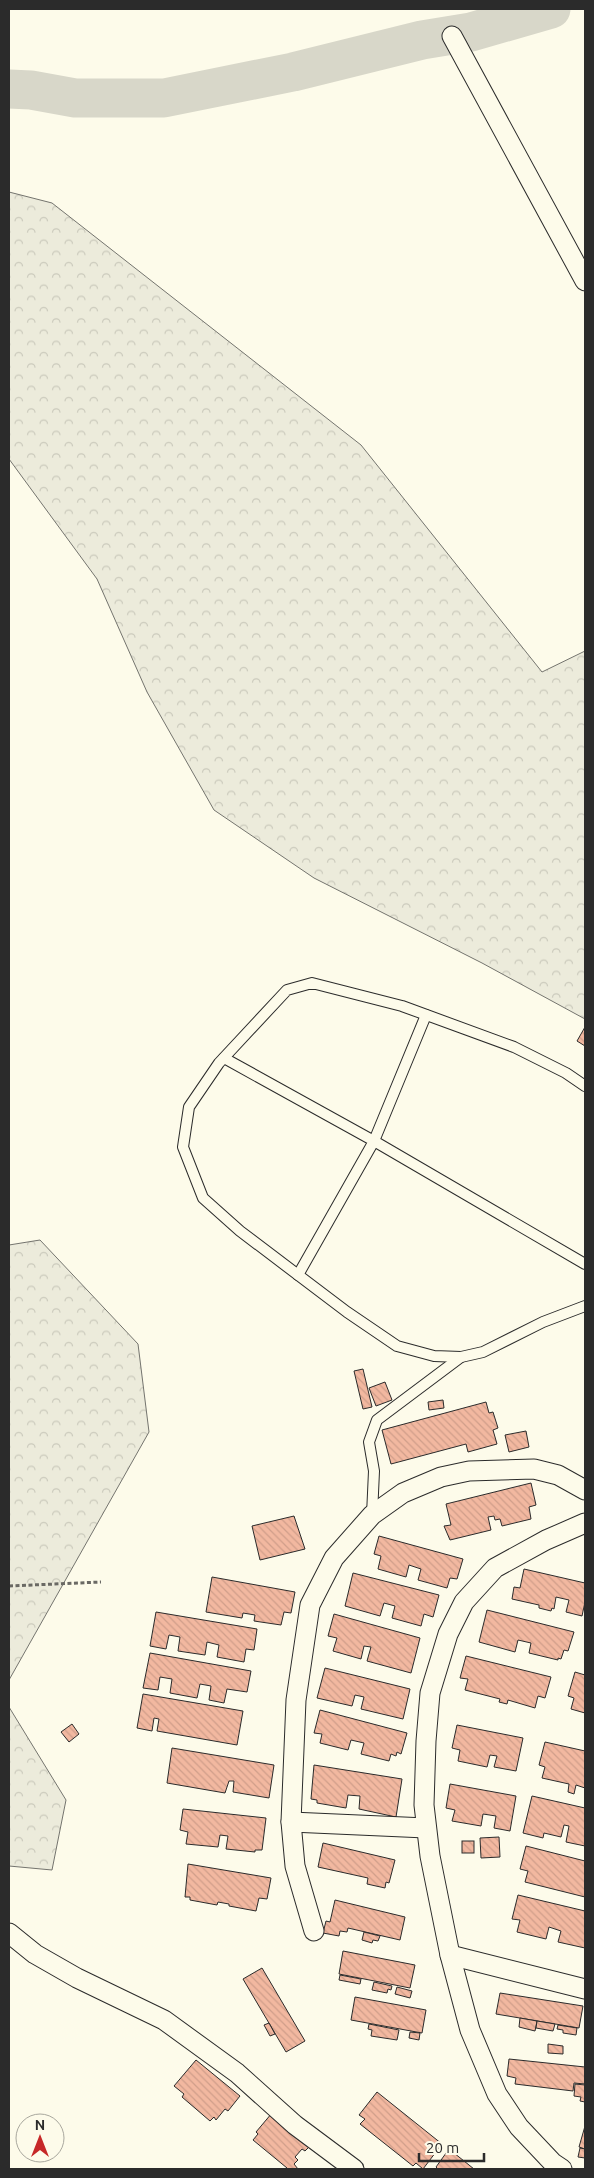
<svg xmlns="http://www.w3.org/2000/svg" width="594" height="2178" viewBox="0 0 594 2178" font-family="Ubuntu,sans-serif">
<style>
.forest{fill:url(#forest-crowns);stroke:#74746e}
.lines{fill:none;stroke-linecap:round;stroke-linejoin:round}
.river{stroke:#d8d7c9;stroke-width:39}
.building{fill:url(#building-back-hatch);stroke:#2b2b2b}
.service-casing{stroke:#2b2b2b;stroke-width:12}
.minor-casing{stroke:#2b2b2b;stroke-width:21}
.path{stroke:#6a6964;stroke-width:3;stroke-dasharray:4 2.5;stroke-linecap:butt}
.service{stroke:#fdfbea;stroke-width:10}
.minor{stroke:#fdfbea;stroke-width:19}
</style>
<defs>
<pattern id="forest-crowns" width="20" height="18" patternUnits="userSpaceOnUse" patternTransform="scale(1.25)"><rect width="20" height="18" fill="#ecebdb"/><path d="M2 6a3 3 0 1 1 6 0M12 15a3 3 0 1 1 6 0" fill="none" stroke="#cbcabc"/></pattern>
<pattern id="building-back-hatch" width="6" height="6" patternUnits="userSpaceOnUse" patternTransform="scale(1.25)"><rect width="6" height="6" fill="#f2b8a0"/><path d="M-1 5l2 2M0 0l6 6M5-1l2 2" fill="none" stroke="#d09e8a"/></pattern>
</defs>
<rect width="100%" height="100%" fill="#fdfbea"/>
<g class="forest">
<path d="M9,192l43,11 309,242 181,227 43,-21v368l-103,-56 -168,-85 -100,-68 -67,-118 -50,-113 -88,-120z"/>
<path d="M40,1240l98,104 11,88 -140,248v-435z"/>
<path d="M9,1707l57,93 -14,70 -43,-4z"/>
</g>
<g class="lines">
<path class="river" d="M9,89l22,1 44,8h89l129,-26 129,-32 49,-8 80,-23"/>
</g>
<g class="building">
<path d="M585,1027v19l-8,-5z"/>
<path d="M363,1369l9,38 -9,2 -9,-38z"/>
<path d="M385,1382l7,18 -16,6 -7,-18z"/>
<path d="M443,1400l1,8 -15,2 -1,-8z"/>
<path d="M486,1402l3,11 4,-1 5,16 -5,2 4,14 -29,8 -2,-8 -75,20 -9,-34z"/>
<path d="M526,1431l3,16 -20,5 -4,-17z"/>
<path d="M531,1483l5,22 -7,2 2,12 -29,7 -2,-7 -5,1 -1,-4 -6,1 3,13 -41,10 -6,-14 7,-1 -5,-21z"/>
<path d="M294,1516l11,33 -45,11 -8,-34z"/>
<path d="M379,1536l84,23 -6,20 -7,-1 -3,10 -29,-8 3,-11 -12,-4 -3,12 -28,-8 3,-13 -7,-2z"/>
<path d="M524,1569l61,14v19l-3,14 -16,-4 3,-12 -13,-3 -2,12 -2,-1 -1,3 -12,-3v-3l-27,-6 2,-12 6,1z"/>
<path d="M353,1573l86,22 -6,22 -9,-3 -3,12 -29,-8 3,-12 -11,-3 -4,13 -35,-10z"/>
<path d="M212,1577l83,15 -4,21 -7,-1 -3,13 -27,-4 1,-6 -12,-2 -1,5 -36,-6z"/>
<path d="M487,1610l87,22 -6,19 -4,-1 -3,9 -3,-1v2l-29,-7 2,-10 -13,-3 -3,12 -36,-10z"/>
<path d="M156,1612l101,17 -3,21 -8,-1 -2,13 -27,-5 2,-12 -12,-3 -2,13 -27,-4 2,-14 -11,-2 -3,14 -16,-3z"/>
<path d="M334,1614l86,24 -9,35 -44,-12 4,-14 -7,-1 -3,13 -28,-8 4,-13 -9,-2z"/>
<path d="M150,1653l101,18 -4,21 -20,-3 -3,14 -15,-3 2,-14 -11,-2 -3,14 -27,-5 2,-14 -12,-2 -2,13 -15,-2z"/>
<path d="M466,1656l85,21 -6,21 -7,-2 -3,12 -27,-8 -1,4 -8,-2 1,-3 -35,-9 3,-11 -8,-1z"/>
<path d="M325,1668l85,21 -7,30 -42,-10 3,-12 -9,-2 -3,11 -35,-8z"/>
<path d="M575,1672l10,3v38l-14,-4 3,-11 -6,-2z"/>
<path d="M143,1694l100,17 -6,34 -80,-14 2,-12 -5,-1 -2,13 -15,-3z"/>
<path d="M320,1710l87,23 -6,21 -4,-2 -1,4 -5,-2 -2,7 -28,-7 3,-11 -13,-3 -3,10 -28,-7 2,-9 -8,-1z"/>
<path d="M72,1724l7,10 -10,8 -8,-10z"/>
<path d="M457,1725l66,13 -7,33 -22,-4 3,-11 -7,-1 -3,12 -29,-6 2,-11 -8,-2z"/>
<path d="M545,1742l40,9v37l-9,-3 -2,9 -6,-2 1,-8 -27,-6 3,-11 -6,-2z"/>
<path d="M172,1748l102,17 -5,33 -36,-6 1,-11h-5l-4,12 -58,-10z"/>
<path d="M314,1765l88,14 -6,38 -37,-8 1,-13 -12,-1 -2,13 -29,-5v-3l-6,-1z"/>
<path d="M450,1784l66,12 -6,35 -16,-3 2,-12 -13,-2 -2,12 -29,-5 3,-11 -9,-2z"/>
<path d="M532,1796l53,12v38l-19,-4 3,-16 -5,-1 -3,12 -17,-4 -1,5 -20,-5z"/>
<path d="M183,1809l83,9 -4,32h-7v2l-29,-3 2,-13 -8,-1 -2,12 -32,-3 2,-12 -8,-2z"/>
<path d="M499,1837l1,20 -19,1 -1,-20z"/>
<rect x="462" y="1841" width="12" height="12"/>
<path d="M323,1843l72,17 -6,23 -3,-1 -1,6 -18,-4 1,-6 -50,-11z"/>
<path d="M526,1846l59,15v36l-60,-15 3,-11 -8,-2z"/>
<path d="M188,1864l83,14 -4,21 -8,-1 -3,13 -27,-5v-2l-11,-2 -1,3 -27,-5v-3h-5z"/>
<path d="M518,1895l67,16v37l-27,-6 3,-11 -12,-4 -3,12 -29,-7 3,-12 -8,-1z"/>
<path d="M335,1900l70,17 -5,23 -52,-12 -1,4 -7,-1 -1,5 -16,-3 3,-12 4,1z"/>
<path d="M364,1932l16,4 -2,5 -5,-1 -1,3 -10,-3z"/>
<path d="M343,1951l72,14 -5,23 -71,-14z"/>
<path d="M262,1968l43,73 -19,11 -43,-73z"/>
<path d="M340,1975l21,4 -1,5 -21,-4z"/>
<path d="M374,1982l18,4 -1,4 -3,-1 -1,4 -15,-3z"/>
<path d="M397,1987l15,4 -2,7 -15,-4z"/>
<path d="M500,1993l83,13 -4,22 -83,-14z"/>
<path d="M355,1997l71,13 -4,23 -71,-13z"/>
<path d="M520,2018l17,3 -2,10 -16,-4z"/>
<path d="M537,2021l18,3 -2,7 -17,-3z"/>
<path d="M269,2023l6,11 -5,2 -6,-11z"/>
<path d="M369,2024l30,6 -2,10 -26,-4 1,-6 -4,-1z"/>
<path d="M558,2025l19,3 -1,7 -13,-2v-3l-6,-1z"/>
<path d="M410,2032l10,1 -1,7 -10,-2z"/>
<path d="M548,2044l15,2v8l-15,-1z"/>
<path d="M509,2059l76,8v17l-11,-1 -1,8 -58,-7 1,-6 -9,-2z"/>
<path d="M196,2060l44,36 -12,15 -3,-2 -9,11 -2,-3 -4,4 -28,-24 2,-3 -10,-8z"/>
<path d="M575,2084l10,1v17l-5,-1 1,-4 -7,-1z"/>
<path d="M377,2092l65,52 -19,25 -7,-6 -3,3 -53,-42 5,-5 -6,-4z"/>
<path d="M272,2113l37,34 -4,4 -3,-2 -7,8 3,3 -4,4 4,5h-13l2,-1 -34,-28 5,-6 -2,-2z"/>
<path d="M585,2126v23l-6,-2z"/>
<path d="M580,2148l5,1v9l-7,-1z"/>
<path d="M449,2149l25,20h-36l-2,-2z"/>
</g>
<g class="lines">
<g class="service-casing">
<g id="service">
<path d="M426,1015l-52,126 211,123"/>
<path d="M224,1058l150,83 -76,134"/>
<path d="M585,1086l-19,-13 -52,-26 -112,-41 -90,-23 -25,7 -68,73 -30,44 -6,40 20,51 37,33 107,81 50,34 37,10 27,1 22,-5 60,-30 42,-16"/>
<path d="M372,1515l2,-44 -5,-29 8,-22 84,-63"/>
</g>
</g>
<g class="minor-casing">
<g id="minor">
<path d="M452,36l133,245"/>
<path d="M291,1822l135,6"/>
<path d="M314,1931l-19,-65 -4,-44 5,-122 14,-95 24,-47 38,-43 31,-22 38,-16 28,-6 65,-2 24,6 27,15"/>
<path d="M9,1933l26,21 42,24 87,42 73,53 58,52 59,44"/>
<path d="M450,1955l135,34"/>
<path d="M562,2169l-9,-6 -34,-36 -22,-33 -27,-64 -20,-75 -20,-99 -6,-51 2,-64 4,-48 18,-59 16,-32 31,-34 51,-28 39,-17"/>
</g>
</g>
<path class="path" d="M9,1586l92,-4"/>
<use href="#service" class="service"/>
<use href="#minor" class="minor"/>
</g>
<rect width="594" height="2178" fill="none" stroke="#2b2b2b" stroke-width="20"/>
<g transform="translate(40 2138)"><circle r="24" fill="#fdfbea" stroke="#a9a89e"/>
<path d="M0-4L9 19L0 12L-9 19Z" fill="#c62828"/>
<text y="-8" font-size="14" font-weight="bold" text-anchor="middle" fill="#2b2b2b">N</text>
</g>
<path d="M419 2153v8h65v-8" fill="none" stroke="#2b2b2b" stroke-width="2.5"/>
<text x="426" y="2153" font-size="15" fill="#2b2b2b" stroke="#fdfbea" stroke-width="4" paint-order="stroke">20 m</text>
</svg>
